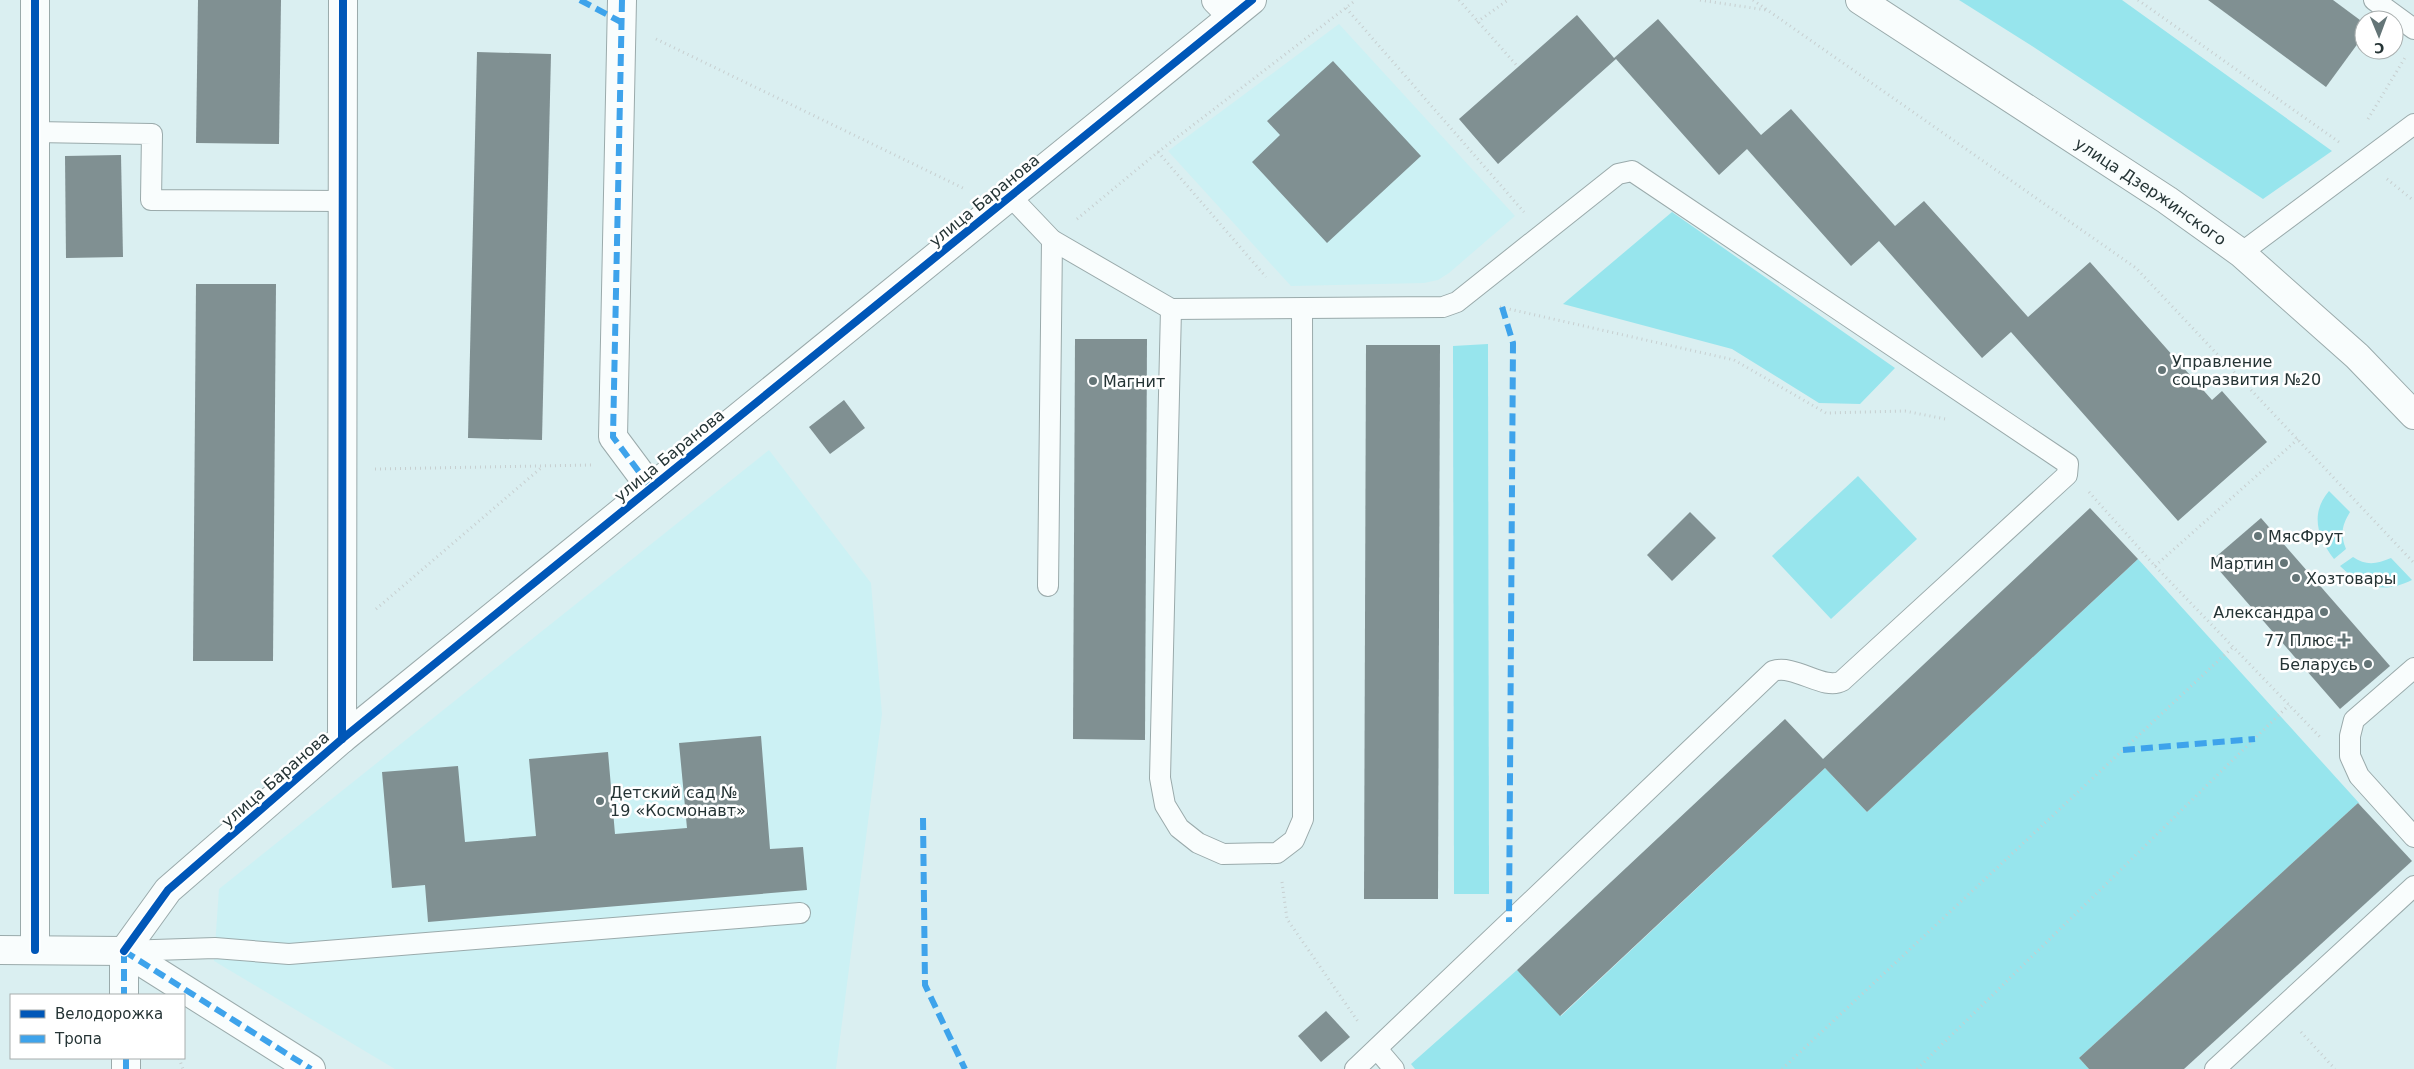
<svg xmlns="http://www.w3.org/2000/svg" width="2414" height="1069" viewBox="0 0 2414 1069" font-family="'DejaVu Sans',sans-serif">
<style>
.built{fill:#ccf1f4}
.green{fill:#97e5ed}
.building{fill:#809092}
.lines{fill:none;stroke-linecap:round;stroke-linejoin:round}
.lane-casing{stroke:#9aaaab;stroke-width:22}
.street-casing{stroke:#9aaaab;stroke-width:30}
.secondary-casing{stroke:#9aaaab;stroke-width:30}
.path{stroke:#c7cfd0;stroke-width:3;stroke-dasharray:1 4;stroke-linecap:butt}
.lane{stroke:#f9fdfd;stroke-width:20}
.street{stroke:#f9fdfd;stroke-width:28}
.secondary{stroke:#f9fdfd;stroke-width:28}
.quiet{stroke:#3ea3eb;stroke-width:6;stroke-dasharray:12 6;stroke-linecap:butt}
.cycleway-casing{stroke:#fff;stroke-width:11}
.cycleway{stroke:#0057b8;stroke-width:8}
.poi-dot{fill:#647577;stroke:#fff;stroke-width:2}
.labels{text-anchor:middle;stroke-width:5;stroke-linejoin:round;paint-order:stroke}
.street-label{font-size:16px;fill:#253435;stroke:#fff}
.poi-label{font-size:16px;fill:#253435;stroke:#fff;text-anchor:start}
</style>
<rect width="100%" height="100%" fill="#daeff1"/>
<g class="built">
<path d="M1339,24l176,192 -66,57 -11,7 -14,3 -133,3 -123,-135z"/>
<path d="M769,450l102,133 11,131 -46,355h-441l-181,-108 5,-72z"/>
</g>
<g class="green">
<path d="M1959,0h163l210,151 -69,48 -231,-153z"/>
<path d="M1672,212l223,156 -35,36 -41,-1 -87,-54 -169,-45z"/>
<path d="M1488,344l1,550h-35l-1,-548z"/>
<path d="M1858,476l59,63 -86,80 -59,-63z"/>
<path d="M2329,491l21,21c-8,13 -10,23 -4,37l-12,10c-17,-22 -24,-46 -5,-68z"/>
<path d="M2353,557c13,9 24,7 38,1l21,22c-28,14 -49,8 -72,-14z"/>
<path d="M2138,559l222,245 -2,-1 -279,255 10,11h-674l-4,-5 106,-94 44,46 264,-248 42,44z"/>
</g>
<g class="building">
<path d="M198,0h83l-2,144 -83,-1z"/>
<path d="M2208,0h125l31,23v12l-38,52z"/>
<path d="M1577,15l37,43 44,-39 103,116 30,-26 104,117 29,-25 104,116 62,-55 122,138 10,-9 45,51 -89,79 -167,-189 -29,26 -103,-117 -28,25 -104,-117 -28,26 -103,-116 -118,105 -39,-45z"/>
<path d="M477,52l74,2 -9,386 -74,-2z"/>
<path d="M1333,61l88,95 -94,87 -75,-81 28,-27 -13,-14z"/>
<path d="M121,155l2,102 -57,1 -1,-102z"/>
<path d="M196,284h80l-3,377h-80z"/>
<path d="M1075,339h72l-2,401 -72,-1z"/>
<path d="M1366,345h74l-2,554h-74z"/>
<path d="M844,400l21,28 -35,26 -21,-27z"/>
<path d="M2090,508l48,51 -271,253 -42,-44 -265,248 -43,-46 268,-251 38,40z"/>
<path d="M1690,512l26,26 -44,43 -25,-26z"/>
<path d="M2261,518l129,148 -50,43 -129,-148z"/>
<path d="M761,736l9,113 33,-2 4,43 -379,32 -3,-37 -33,3 -10,-116 76,-6 7,76 71,-6 -7,-77 79,-7 7,82 72,-6 -8,-85z"/>
<path d="M2358,803l54,58 -228,208h-95l-10,-11z"/>
<path d="M1326,1011l24,26 -29,25 -23,-26z"/>
</g>
<g class="lines">
<g class="lane-casing">
<g id="lane">
<path d="M2374,0l40,29"/>
<path d="M35,132l117,2 -1,66 192,1"/>
<path d="M1011,197l41,43 119,69 272,-2 14,-5 161,-128 14,-3 436,293 -1,11 -225,206c-18,10 -47,-17 -69,-10l-418,398"/>
<path d="M2241,253l173,-129"/>
<path d="M1171,309l-11,469 5,27 14,23 19,15 25,11 54,-1 17,-13 9,-21 -1,-510"/>
<path d="M1048,586l4,-346"/>
<path d="M2414,668l-60,52 -4,16v20l9,20 55,61"/>
<path d="M124,951l91,-3 74,6 511,-41"/>
<path d="M1377,1049l17,20"/>
<path d="M2215,1069l199,-183"/>
</g>
</g>
<g class="street-casing">
<g id="street">
<path d="M35,0v950"/>
<path d="M622,0l-9,437 38,51"/>
<path d="M342,739l1,-739"/>
<path d="M0,950l124,1"/>
<path d="M124,951l187,118"/>
<path d="M124,951v44"/>
<path d="M126,1058v11"/>
</g>
</g>
<g class="secondary-casing">
<g id="secondary">
<path d="M1216,0l16,16"/>
<path id="s1" d="M1860,0l307,200 74,53 116,103 57,59"/>
<path d="M124,951l44,-61 174,-151 910,-739"/>
</g>
</g>
<g class="path">
<path d="M1459,0l59,67"/>
<path d="M1700,0l66,10"/>
<path d="M1753,0l383,268 278,295"/>
<path d="M2138,0l201,142"/>
<path d="M1346,8l178,204"/>
<path d="M1477,22l31,-22"/>
<path d="M656,39l309,150"/>
<path d="M2368,119l38,-63"/>
<path d="M1158,152l108,125"/>
<path d="M2387,179l27,22"/>
<path d="M1077,219l81,-67 198,-152"/>
<path d="M1500,307l234,53 92,53 79,-2 40,8"/>
<path d="M375,469l217,-4"/>
<path d="M2089,492l66,74 165,171"/>
<path d="M2155,566l143,-127"/>
<path d="M376,609l166,-142"/>
<path d="M1282,882l5,37 72,104"/>
<path d="M2301,1032l34,37"/>
<path d="M179,1058l4,11"/>
<path d="M1782,1069l452,-423"/>
<path d="M1917,1069l372,-364"/>
</g>
<use href="#lane" class="lane"/>
<use href="#street" class="street"/>
<use href="#secondary" class="secondary"/>
<g class="quiet">
<path d="M580,0l41,22"/>
<path d="M622,0l-9,437 38,51"/>
<path d="M1502,307l11,36 -4,579"/>
<path d="M2123,750l132,-11"/>
<path d="M923,818l2,167 40,84"/>
<path d="M124,951l187,118"/>
<path d="M124,951v44"/>
<path d="M126,1058v11"/>
</g>
<g class="cycleway-casing">
<g id="cycleway">
<path d="M35,0v950"/>
<path d="M342,739l1,-739"/>
<path d="M124,951l44,-61 174,-151 910,-739"/>
</g>
</g>
<use href="#cycleway" class="cycleway"/>
</g>
<g class="poi-dot">
<circle cx="2162" cy="370" r="5"/>
<circle cx="1093" cy="381" r="5"/>
<circle cx="2258" cy="536" r="5"/>
<circle cx="2284" cy="563" r="5"/>
<circle cx="2296" cy="578" r="5"/>
<circle cx="2324" cy="612" r="5"/>
<path d="M2341.5 632.5h5v5h5v5h-5v5h-5v-5h-5v-5h5z"/>
<circle cx="2368" cy="664" r="5"/>
<circle cx="600" cy="801" r="5"/>
</g>
<g class="labels">
<g class="street-label">
<text dy="6" stroke="none"><textPath href="#s1" startOffset="348">улица Дзержинского</textPath></text>
<text transform="translate(984 200) rotate(-39)" y="6">улица Баранова</text>
<text transform="translate(669 455) rotate(-39)" y="6">улица Баранова</text>
<text transform="translate(275 779) rotate(-41)" y="6">улица Баранова</text>
</g>
<g class="poi-label">
<text x="2172" y="367">Управление<tspan x="2172" dy="18">соцразвития №20</tspan></text>
<text x="1103" y="387">Магнит</text>
<text x="2268" y="542">МясФрут</text>
<text x="2274" y="569" text-anchor="end">Мартин</text>
<text x="2306" y="584">Хозтовары</text>
<text x="2314" y="618" text-anchor="end">Александра</text>
<text x="2334" y="646" text-anchor="end">77 Плюс</text>
<text x="2358" y="670" text-anchor="end">Беларусь</text>
<text x="610" y="798">Детский сад №<tspan x="610" dy="18">19 «Космонавт»</tspan></text>
</g>
</g>
<rect x="10" y="994" width="175" height="65" fill="#ffffff" stroke="#a8aeae"/>
<rect x="20" y="1010" width="25" height="8" fill="#0057b8" stroke="#a8aeae"/>
<text x="55" y="1019" font-size="15" fill="#253435">Велодорожка</text>
<rect x="20" y="1035" width="25" height="8" fill="#3ea3eb" stroke="#a8aeae"/>
<text x="55" y="1044" font-size="15" fill="#253435">Тропа</text>
<g transform="translate(2379 35) rotate(179)"><circle r="24" fill="#ffffff" stroke="#a8aeae"/>
<path d="M0-4L9 19L0 12L-9 19Z" fill="#647577"/>
<text y="-8" font-size="14" font-weight="bold" text-anchor="middle" fill="#253435">С</text>
</g>
</svg>
